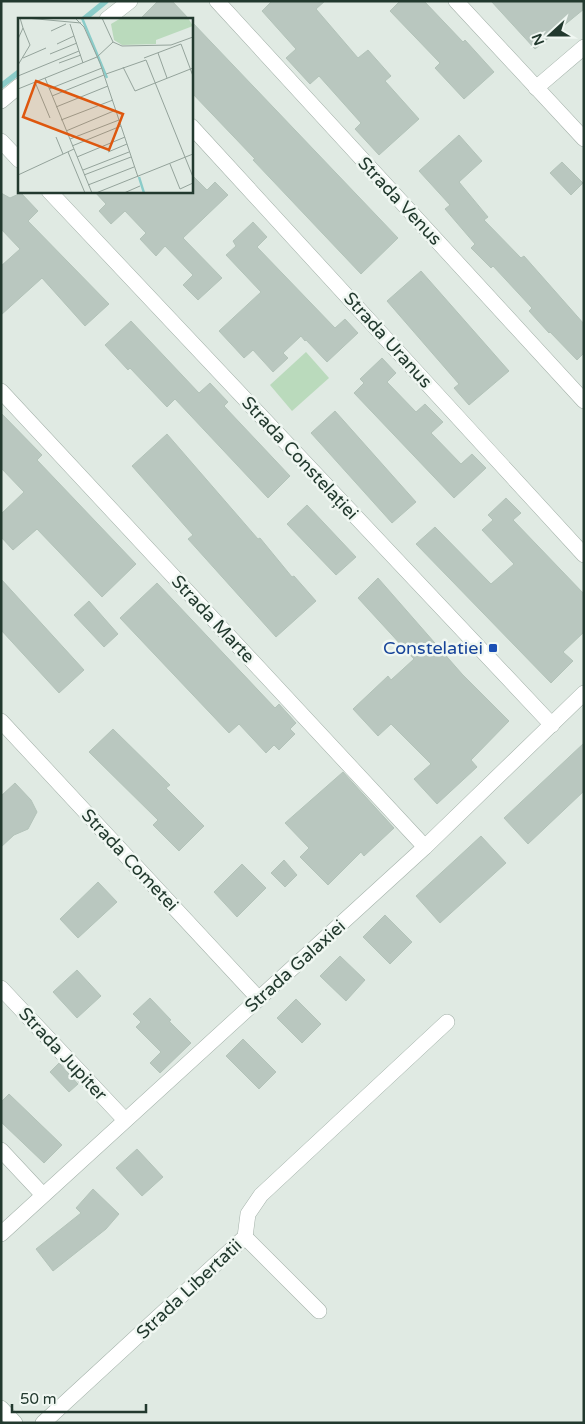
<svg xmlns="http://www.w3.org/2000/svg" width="585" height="1424" viewBox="0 0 585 1424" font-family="'Varela Round',sans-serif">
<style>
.green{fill:#badabc}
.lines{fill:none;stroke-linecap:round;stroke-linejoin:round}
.stream{stroke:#8bccc9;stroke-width:5.5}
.building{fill:#b9c7bf;stroke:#b3c3b9}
.street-casing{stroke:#a3b1a9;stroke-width:16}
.secondary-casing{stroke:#a0b5a9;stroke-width:16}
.street{stroke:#fff;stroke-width:15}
.secondary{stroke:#fff;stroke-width:15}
.transit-dot{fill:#1a4fb4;stroke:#f0f7f2;stroke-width:2}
.labels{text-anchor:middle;stroke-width:5;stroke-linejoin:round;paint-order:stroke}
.street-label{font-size:18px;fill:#22392e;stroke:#f0f7f2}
.transit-label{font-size:18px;fill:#164399;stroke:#f0f7f2;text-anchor:end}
.inset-river{fill:none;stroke:#8bccc9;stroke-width:2.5}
.inset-road{fill:none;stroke:#94a39b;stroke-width:1}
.view{fill:#de570e;fill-opacity:0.15;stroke:#de570e;stroke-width:2.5}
.inset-edge{fill:none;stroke:#22392e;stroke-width:2.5}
</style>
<rect width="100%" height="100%" fill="#e0eae3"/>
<path class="green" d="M306,352l23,26 -37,33 -22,-26z"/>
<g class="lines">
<g class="stream">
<path d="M84,19l22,-18"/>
<path d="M1,86l18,-14"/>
</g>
</g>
<g class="building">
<path d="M158,1h14l17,18h-49z"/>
<path d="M272,1h53l-9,8 42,49 10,-8 23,26 -6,5 34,38 -40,36 -24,-26 6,-6 -42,-47 -9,8 -24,-26 10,-9 -34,-38z"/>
<path d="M400,1h24l39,41 2,-2 29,32 -30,27 -29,-31 5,-5 -50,-52z"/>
<path d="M491,1h93v8l-49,40z"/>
<path d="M191,21l207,217 -37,36 -108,-114 2,-1 -64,-67z"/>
<path d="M459,135l23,26 -23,21 29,35 -4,3 37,38 3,-2 60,68v29l-7,7 -27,-28 -1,1 -20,-22 3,-3 -39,-42 -2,2 -20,-20 4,-4 -30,-35 5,-4 -31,-34z"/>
<path d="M562,162l21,21 -12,12 -21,-22z"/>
<path d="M191,174l16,16 8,-8 13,13 -45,43 39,40 -24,22 -15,-15 10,-10 -28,-29 -9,10 -16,-17 6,-6 -21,-22 -14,13 -12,-13 7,-7 -12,-13h97z"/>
<path d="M1,193l9,5 11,-5 17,18 -10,10 81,83 -24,22 -43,-48 -41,37v-49l19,-17 -19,-20z"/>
<path d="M253,222l14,15 -10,10 78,81 10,-9 13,14 -31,29 -21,-22 -1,1 -4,-5 -18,17 5,5 -15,14 -20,-22 -9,8 -25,-27 42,-39 -35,-37 10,-9 -3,-5z"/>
<path d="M421,271l88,100 -40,34 -15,-17 5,-4 -72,-83z"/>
<path d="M131,321l68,72 11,-10 18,19 -4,4 66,70 -22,22 -93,-99 -8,8 -37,-39 -2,2 -23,-25z"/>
<path d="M382,358l14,15 -9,9 29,30 9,-8 18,18 -12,11 30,31 11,-10 14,14 -32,30 -100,-105 10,-10 -4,-4z"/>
<path d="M335,411l81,91 -24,21 -81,-90z"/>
<path d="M1,413l41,42 -5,5 99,104 -34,33 -65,-68 -24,21 -12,-13v-23l23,-22 -23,-24z"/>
<path d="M167,434l91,105 2,-1 32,39 2,-1 22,25 -40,36 -88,-98 5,-4 -61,-69z"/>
<path d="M506,498l15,15 -8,7 71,74v38l-21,20 10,9 -22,22 -135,-139 19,-17 56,57 23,-20 -32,-34 11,-10 -5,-5z"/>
<path d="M307,505l49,52 -20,18 -49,-51z"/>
<path d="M378,578l84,96 47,47 -38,39 6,7 -40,37 -23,-25 17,-15 -40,-40 -13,12 -25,-27 35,-33 3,4 23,-21 -56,-61z"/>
<path d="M1,579l83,91 -25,23 -58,-63z"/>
<path d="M157,583l118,125 4,-4 17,19 -6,6 5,5 -16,16 -5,-5 -8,8 -27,-29 -10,9 -109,-115z"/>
<path d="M89,601l29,33 -14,13 -30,-32z"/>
<path d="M113,729l57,56 -4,3 38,38 -25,25 -26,-26 5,-5 -69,-68z"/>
<path d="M584,743v48l-56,53 -24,-26z"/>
<path d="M343,772l51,56 -30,28 -3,-4 -33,33 -28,-28 9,-9 -24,-25z"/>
<path d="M15,783l16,17 6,12 -9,17 -14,6 -13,12v-51z"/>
<path d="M481,836l25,27 -66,60 -24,-27z"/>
<path d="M284,860l13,15 -12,12 -14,-14z"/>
<path d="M242,864l24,24 -29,29 -23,-25z"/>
<path d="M98,882l19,20 -39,36 -18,-19z"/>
<path d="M385,915l27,27 -22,22 -27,-27z"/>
<path d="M340,956l25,24 -19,21 -26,-25z"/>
<path d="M77,970l24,26 -24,22 -24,-26z"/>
<path d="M150,998l21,22 -2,1 22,22 -31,30 -10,-10 11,-11 -25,-25 5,-5 -8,-8z"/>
<path d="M296,999l25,25 -19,19 -25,-25z"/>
<path d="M243,1039l33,33 -17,17 -33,-33z"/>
<path d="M59,1063l19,21 -9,8 -19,-20z"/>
<path d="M9,1094l53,51 -18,18 -43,-41v-20z"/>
<path d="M137,1149l26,28 -21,19 -26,-28z"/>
<path d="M93,1189l26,25 -13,15 -53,42 -17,-22 45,-36 -5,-5z"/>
</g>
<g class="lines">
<g class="street-casing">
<g id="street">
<path d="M217,1l367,400"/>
<path d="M456,1l128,138"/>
<path d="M107,19l23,-18"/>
<path d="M536,88l48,-41"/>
<path d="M1,101l18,-15"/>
<path d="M191,126l393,429"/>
<path d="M1,141l18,19"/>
<path d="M49,191l503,534"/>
<path d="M1,391l424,456"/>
<path d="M1,721l258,278"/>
<path d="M1,988l124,132"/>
<path d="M1,1150l42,45"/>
<path d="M1,1234l424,-387 159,-154"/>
<path d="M245,1237l74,74"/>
<path d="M43,1423l202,-186 3,-23 13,-19 186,-173"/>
</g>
</g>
<g class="secondary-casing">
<path id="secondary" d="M1,1408l14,15"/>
</g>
<use href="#street" class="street"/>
<use href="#secondary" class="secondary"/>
</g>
<rect class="transit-dot" x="488" y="643" width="10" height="10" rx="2.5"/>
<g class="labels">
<g class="street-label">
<text transform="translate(400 201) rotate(47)" y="6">Strada Venus</text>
<text transform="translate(388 340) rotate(48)" y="6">Strada Uranus</text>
<text transform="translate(300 458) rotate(47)" y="6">Strada Constelației</text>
<text transform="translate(213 619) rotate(47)" y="6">Strada Marte</text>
<text transform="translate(130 860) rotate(47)" y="6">Strada Cometei</text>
<text transform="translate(295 966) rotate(-42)" y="6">Strada Galaxiei</text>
<text transform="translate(63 1054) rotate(47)" y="6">Strada Jupiter</text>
<text transform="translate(189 1289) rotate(-43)" y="6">Strada Libertatii</text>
</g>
<g class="transit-label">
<text x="483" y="654">Constelatiei</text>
</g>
</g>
<g transform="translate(18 18)">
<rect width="175" height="175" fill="#e0eae3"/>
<path d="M103,0h67l5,8 -37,14v4l-34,1 -8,-5 -3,-16z" fill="#badabc"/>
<path class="inset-river" d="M64,0l25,60M121,159l5,16"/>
<path class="inset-road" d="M8,0l55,5M57,0l9,9 16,36 38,114M84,0l11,24 9,4 49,-1 22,-8M52,6l13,39M33,13l15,-7M0,21l5,-11 -3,-10M39,26l17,-8M163,26l12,32M140,35l9,25M32,36l27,-11M5,40l23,-10M126,40l37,-14M41,45l22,-8M0,47l12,-20 -7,-17M105,49l12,24 58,-23M88,56l40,-14 47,117M0,58l61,-25M27,60l47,115M17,64l15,36M0,71l79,-32 16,-15M31,71l53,-21M34,78l52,-21M38,89l52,-21M43,102l52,-20M48,113l50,-21M38,119l7,17M52,121l49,-19M54,128l49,-20M50,134l17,41M90,134l19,-8M59,139l48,-20M152,146l10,25 13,-6M65,152l46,-18M0,157l56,-26M66,157l47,-18M70,167l46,-18M78,175l97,-39M106,175l16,-7"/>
<path class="view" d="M18,63l87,33 -14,36 -86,-33z"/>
<rect width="175" height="175" class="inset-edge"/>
</g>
<rect width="585" height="1424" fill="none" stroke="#22392e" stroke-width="5"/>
<g transform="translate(550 35) rotate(249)" stroke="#f0f7f2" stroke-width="4" paint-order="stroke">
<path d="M0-4L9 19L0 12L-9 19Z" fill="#22392e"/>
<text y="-8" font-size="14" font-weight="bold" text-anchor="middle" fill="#22392e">N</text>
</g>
<path d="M12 1404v8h134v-8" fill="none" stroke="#22392e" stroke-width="2.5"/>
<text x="20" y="1404" font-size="15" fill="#22392e" stroke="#f0f7f2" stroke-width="4" paint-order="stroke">50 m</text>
</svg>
